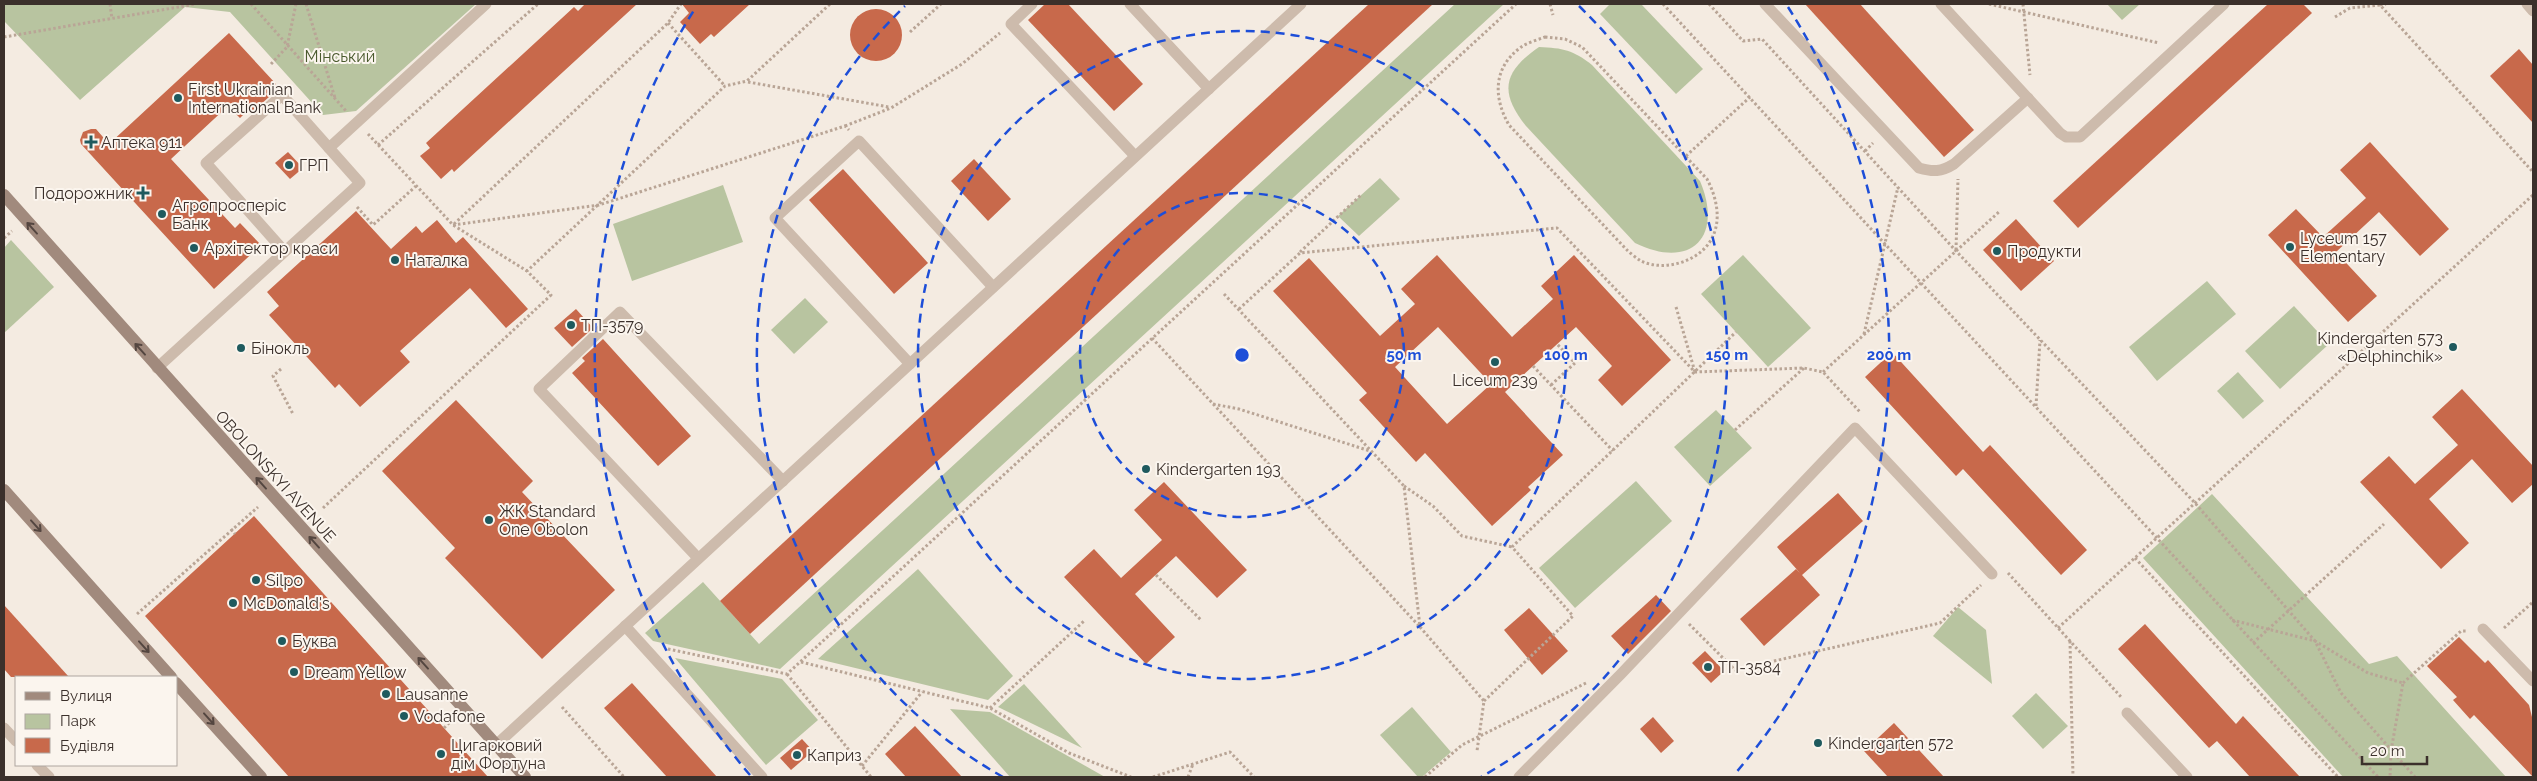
<svg xmlns="http://www.w3.org/2000/svg" width="2537" height="781" viewBox="0 0 2537 781" font-family="Raleway,sans-serif">
<style>
.green{fill:#b8c4a0}
.building{fill:#c8694b;fill-rule:evenodd}
.lines{fill:none;stroke-linecap:round;stroke-linejoin:round}
.path{stroke:#b9a596;stroke-width:3;stroke-dasharray:2.5 2.5;stroke-linecap:butt}
.lane{stroke:#cdbbac;stroke-width:11}
.secondary{stroke:#a18a7d;stroke-width:12}
.oneway{stroke:#544640}
.ring{fill:none;stroke:#1d4ed8;stroke-width:2.5;stroke-dasharray:9 6}
.poi-dot{fill:#1f5a5e;stroke:#fbf5ee;stroke-width:2}
.labels{text-anchor:middle;stroke-width:4;stroke-linejoin:round;paint-order:stroke}
.park-label{font-size:16px;fill:#4a5a2e;stroke:#fbf5ee}
.poi-label{font-size:16px;fill:#3b302b;stroke:#fbf5ee;text-anchor:start}
.street-label{font-size:16px;fill:#3b302b;stroke:#fbf5ee}
.centre{fill:#1d4ed8;stroke:#fbf5ee;stroke-width:2.5}
.ring-label{font-size:15px;text-anchor:middle;font-weight:bold;fill:#1d4ed8;stroke:#fbf5ee;stroke-width:4;stroke-linejoin:round;paint-order:stroke}
</style>
<rect width="100%" height="100%" fill="#f4ebe1"/>
<g class="green">
<path d="M4,4h472l-120,107 -33,4 -93,-103 -45,-5 -105,93 -76,-79z"/>
<path d="M1455,4h49l-724,665 -127,-28 -8,-8 58,-51 56,62z"/>
<path d="M1610,4h31l62,65 -27,25 -76,-80z"/>
<path d="M2107,4h33l-18,16z"/>
<path d="M1539,47c24,1 34,3 53,18l108,116c24,57 -10,89 -65,62l-109,-117c-27,-34 -23,-54 13,-79z"/>
<path d="M1380,178l20,21 -41,37 -21,-20z"/>
<path d="M723,185l20,57 -111,39 -19,-57z"/>
<path d="M11,240l43,47 -50,46v-85z"/>
<path d="M1743,255l68,73 -43,39 -67,-73z"/>
<path d="M2207,281l29,33 -79,67 -28,-34z"/>
<path d="M805,298l23,24 -34,32 -23,-24z"/>
<path d="M2294,306l35,38 -49,45 -35,-38z"/>
<path d="M2238,372l26,29 -21,18 -26,-28z"/>
<path d="M1716,410l36,38 -42,38 -36,-39z"/>
<path d="M1636,481l36,40 -97,87 -36,-40z"/>
<path d="M2212,494l157,170 28,-8 109,121h-163l-200,-219z"/>
<path d="M918,569l95,107 -25,24 -170,-41z"/>
<path d="M1958,607l28,23 6,54 -59,-48z"/>
<path d="M675,658l107,21 36,41 -52,45z"/>
<path d="M1024,684l58,64 -84,-41z"/>
<path d="M2036,693l32,33 -25,23 -31,-33z"/>
<path d="M1412,707l39,45 -29,25h-4l-38,-42z"/>
<path d="M950,709l40,3 115,65h-95z"/>
</g>
<g class="building">
<path d="M585,4h52l-183,168 -2,-3 -11,10 -21,-23 10,-8 -4,-5 148,-136 4,4z"/>
<path d="M682,4h68l-36,33 -3,-3 -11,10 -20,-22 9,-9z"/>
<path d="M1045,4h23l75,80 -29,27 -86,-91z"/>
<path d="M1369,4h64l-683,630 -30,-33z"/>
<path d="M1805,4h55l114,126 -30,27z"/>
<path d="M2268,4h35l9,9 -234,215 -25,-27z"/>
<circle cx="876" cy="35" r="26"/>
<path d="M229,33l47,51 -10,10 3,3 -16,14 -3,-3 -10,10 -12,-12 -57,53 64,69 5,-5 21,22 -47,44 -133,-145 -1,-4 3,-8 8,-3h5l13,15z"/>
<path d="M2519,49l14,16v58l-43,-47z"/>
<path d="M2370,142l79,87 -29,27 -41,-44 -43,40 41,44 -29,26 -80,-87 28,-26 27,28 43,-39 -26,-28z"/>
<path d="M288,152l15,16 -13,11 -15,-16z"/>
<path d="M974,159l37,40 -23,22 -37,-40z"/>
<path d="M843,169l85,94 -34,31 -85,-94z"/>
<path d="M356,211l35,38 25,-23 6,7 15,-13 19,23 7,-6 65,72 -22,19 -36,-40 -70,63 10,11 -50,45 -21,-23 -4,4 -66,-73 10,-9 -12,-14z"/>
<path d="M2016,219l38,42 -33,30 -38,-41z"/>
<path d="M1437,255l75,82 41,-38 -12,-13 33,-31 97,105 -49,46 -24,-26 14,-14 -36,-39 -43,39 -28,26 58,63 -35,32 3,3 -39,36 -67,-73 -9,9 -57,-62 8,-7 -94,-102 36,-33 71,78 35,-32 -14,-15zM1438,327l53,57 -44,40 -52,-57z"/>
<path d="M576,309l17,19 -21,19 -18,-19z"/>
<path d="M603,339l88,97 -33,30 -86,-93 13,-12 -3,-3z"/>
<path d="M1892,352l91,100 7,-7 97,105 -26,25 -98,-106 -7,7 -91,-99z"/>
<path d="M2462,389l71,77v18l-21,19 -40,-44 -43,40 40,44 -28,26 -81,-87 29,-26 26,28 43,-39 -26,-28z"/>
<path d="M456,400l77,81 -11,11 93,98 -73,69 -97,-101 10,-10 -73,-77z"/>
<path d="M1164,482l83,88 -30,28 -41,-42 -41,38 40,43 -29,27 -82,-87 30,-28 27,29 41,-38 -28,-30z"/>
<path d="M1838,493l25,28 -61,54 18,20 -56,51 -24,-27 56,-50 4,4 -23,-26z"/>
<path d="M254,516l190,212 44,49h-199l-144,-161z"/>
<path d="M1656,595l15,16 -43,43 -17,-18z"/>
<path d="M4,605l65,72h-58l-7,-8z"/>
<path d="M1529,608l39,43 -26,24 -38,-45z"/>
<path d="M2145,624l91,100 7,-8 57,61h-50l-33,-36 -8,7 -91,-99z"/>
<path d="M2459,637l26,26 3,-3 41,45 4,16v56l-59,-62 -4,4 -17,-19 4,-3 -30,-31z"/>
<path d="M1705,651l19,20 -13,12 -19,-20z"/>
<path d="M632,683l85,94h-50l-63,-69z"/>
<path d="M1653,717l21,24 -13,12 -21,-24z"/>
<path d="M1894,723l50,54h-56l-24,-26z"/>
<path d="M915,726l47,51h-56l-21,-23z"/>
<path d="M802,739l11,12 -22,19 -11,-12z"/>
</g>
<g class="lines">
<g class="path">
<path d="M110,4l2,15"/>
<path d="M251,4l96,108"/>
<path d="M306,4l29,94"/>
<path d="M1550,4l3,11"/>
<path d="M1663,4l715,773"/>
<path d="M1709,4l34,37 19,-2 194,212 239,252 120,138 26,52 74,84"/>
<path d="M1989,4l170,39"/>
<path d="M2023,4l7,71"/>
<path d="M2380,5l6,-1"/>
<path d="M2335,17l15,-9 30,-3 153,167"/>
<path d="M668,23l57,63"/>
<path d="M910,32l31,-28"/>
<path d="M4,37l192,-33"/>
<path d="M1545,37l20,2 17,8 125,132c9,17 15,40 5,59 -12,24 -48,34 -71,23 -5,-3 -11,-8 -15,-12l-117,-124c-15,-26 -17,-56 11,-77 6,-5 17,-8 25,-11z"/>
<path d="M271,64l16,-17 9,-43"/>
<path d="M748,82l141,25"/>
<path d="M845,126l46,-18 71,-44 38,-31"/>
<path d="M368,134l85,91 74,46"/>
<path d="M378,145l160,-141"/>
<path d="M1865,151l8,-8"/>
<path d="M1686,156l64,-59"/>
<path d="M357,207l16,18 43,-39"/>
<path d="M454,224l214,-201 13,-19"/>
<path d="M453,225l146,-20 246,-79 4,4"/>
<path d="M4,238l8,-7"/>
<path d="M1956,250l2,-71"/>
<path d="M1300,252l61,-57"/>
<path d="M1224,294l180,192 16,141 64,74 -7,50"/>
<path d="M1676,307l19,65"/>
<path d="M1239,309l61,-56 257,-25 138,144 109,-4 19,4 37,40"/>
<path d="M1864,334l34,-147"/>
<path d="M1152,338l268,289"/>
<path d="M1533,366l80,85"/>
<path d="M281,369l-8,7 20,38"/>
<path d="M1823,372l177,-161"/>
<path d="M1551,385l24,-22 -18,-19"/>
<path d="M1213,404l26,5 131,42"/>
<path d="M2036,406l4,-66"/>
<path d="M1735,430l69,-62"/>
<path d="M1404,486l29,20 29,30 50,11"/>
<path d="M323,508l228,-213 -24,-24 198,-185 22,-5 83,-77"/>
<path d="M231,529l4,5"/>
<path d="M2135,558l203,219"/>
<path d="M2008,573l114,125"/>
<path d="M1156,575l46,46"/>
<path d="M137,614l121,-107"/>
<path d="M2232,620l83,21 53,32 35,10 -12,68 -1,26"/>
<path d="M1689,624l46,46 205,-47 41,-38"/>
<path d="M2058,628l475,-433"/>
<path d="M2504,628l29,-26"/>
<path d="M2070,641l3,136"/>
<path d="M2253,643l131,-119"/>
<path d="M668,649l119,25 729,-670"/>
<path d="M801,662l189,46 79,45 62,24"/>
<path d="M787,674l84,103"/>
<path d="M2403,683l58,-52h6"/>
<path d="M1484,701l89,-85 -61,-69 224,-215"/>
<path d="M562,707l62,70"/>
<path d="M990,708l94,-87"/>
<path d="M444,728l6,-6"/>
<path d="M862,766l60,-74"/>
<path d="M1153,777l77,-25 24,25"/>
<path d="M1188,777l5,-13"/>
<path d="M1425,777l37,-32 126,-63"/>
</g>
<g class="lane">
<path d="M1032,4l-21,20 124,132"/>
<path d="M1130,4l79,85"/>
<path d="M1765,4l154,164c14,4 22,4 35,-4l74,-66"/>
<path d="M1941,4l119,129 6,4h14l144,-133"/>
<path d="M2527,4l6,7"/>
<path d="M329,148l157,-144"/>
<path d="M910,364l-135,-146 84,-77 134,146"/>
<path d="M157,368l203,-185 -78,-88 -76,68 78,88"/>
<path d="M698,558l-159,-169 81,-77 163,169"/>
<path d="M625,626l137,151"/>
<path d="M2483,629l50,52"/>
<path d="M2127,713l60,64"/>
<path d="M4,728l12,13"/>
<path d="M496,745l805,-741"/>
<path d="M37,765l12,12"/>
<path d="M1519,777l102,-103 234,-246 137,146"/>
</g>
<g class="secondary">
<path d="M4,195l521,582"/>
<path d="M4,490l167,187"/>
<path d="M176,683l85,94"/>
</g>
</g>
<defs><path id="oneway-shaft" d="M-6 0H5M1.5-3L5.5 0L1.5 3" fill="none" stroke-width="1.6" stroke-linecap="round" stroke-linejoin="round" transform="scale(1.25)"/></defs>
<g class="oneway">
<use href="#oneway-shaft" transform="translate(32 228) rotate(-132)"/>
<use href="#oneway-shaft" transform="translate(140 349) rotate(-132)"/>
<use href="#oneway-shaft" transform="translate(261 483) rotate(-132)"/>
<use href="#oneway-shaft" transform="translate(36 526) rotate(48)"/>
<use href="#oneway-shaft" transform="translate(314 542) rotate(-132)"/>
<use href="#oneway-shaft" transform="translate(144 647) rotate(48)"/>
<use href="#oneway-shaft" transform="translate(423 663) rotate(-132)"/>
<use href="#oneway-shaft" transform="translate(209 719) rotate(48)"/>
</g>
<g class="ring">
<circle cx="1242" cy="355" r="162"/>
<circle cx="1242" cy="355" r="324"/>
<path d="M1003 777A485 485 0 0 1 905 6M1579 6A485 485 0 0 1 1481 777"/>
<path d="M750 775A647 647 0 0 1 696 7M1788 7A647 647 0 0 1 1734 775"/>
</g>
<g class="poi-dot">
<circle cx="178" cy="98" r="5"/>
<path d="M88.5 134.5h5v5h5v5h-5v5h-5v-5h-5v-5h5z"/>
<circle cx="289" cy="165" r="5"/>
<path d="M140.5 185.5h5v5h5v5h-5v5h-5v-5h-5v-5h5z"/>
<circle cx="162" cy="214" r="5"/>
<circle cx="2290" cy="247" r="5"/>
<circle cx="194" cy="248" r="5"/>
<circle cx="1997" cy="251" r="5"/>
<circle cx="395" cy="260" r="5"/>
<circle cx="571" cy="325" r="5"/>
<circle cx="2453" cy="347" r="5"/>
<circle cx="241" cy="348" r="5"/>
<circle cx="1495" cy="362" r="5"/>
<circle cx="1146" cy="469" r="5"/>
<circle cx="489" cy="520" r="5"/>
<circle cx="256" cy="580" r="5"/>
<circle cx="233" cy="603" r="5"/>
<circle cx="282" cy="641" r="5"/>
<circle cx="1708" cy="667" r="5"/>
<circle cx="294" cy="672" r="5"/>
<circle cx="386" cy="694" r="5"/>
<circle cx="404" cy="716" r="5"/>
<circle cx="1818" cy="743" r="5"/>
<circle cx="441" cy="754" r="5"/>
<circle cx="797" cy="755" r="5"/>
</g>
<g class="labels">
<g class="park-label">
<text x="340" y="62">Мінський</text>
</g>
<g class="poi-label">
<text x="188" y="95">First Ukrainian<tspan x="188" dy="18">International Bank</tspan></text>
<text x="101" y="148">Аптека 911</text>
<text x="299" y="171">ГРП</text>
<text x="133" y="199" text-anchor="end">Подорожник</text>
<text x="172" y="211">Агропросперіс<tspan x="172" dy="18">Банк</tspan></text>
<text x="2300" y="244">Lyceum 157<tspan x="2300" dy="18">Elementary</tspan></text>
<text x="204" y="254">Архітектор краси</text>
<text x="2007" y="257">Продукти</text>
<text x="405" y="266">Наталка</text>
<text x="581" y="331">ТП-3579</text>
<text x="2443" y="344" text-anchor="end">Kindergarten 573<tspan x="2443" dy="18">«Delphinchik»</tspan></text>
<text x="251" y="354">Бінокль</text>
<text x="1495" y="386" text-anchor="middle">Liceum 239</text>
<text x="1156" y="475">Kindergarten 193</text>
<text x="499" y="517">ЖК Standard<tspan x="499" dy="18">One Obolon</tspan></text>
<text x="266" y="586">Silpo</text>
<text x="243" y="609">McDonald's</text>
<text x="292" y="647">Буква</text>
<text x="1718" y="673">ТП-3584</text>
<text x="304" y="678">Dream Yellow</text>
<text x="396" y="700">Lausanne</text>
<text x="414" y="722">Vodafone</text>
<text x="1828" y="749">Kindergarten 572</text>
<text x="451" y="751">Цигарковий<tspan x="451" dy="18">дім Фортуна</tspan></text>
<text x="807" y="761">Каприз</text>
</g>
<g class="street-label">
<text transform="translate(276 476) rotate(48)" y="6">OBOLONSKYI AVENUE</text>
</g>
</g>
<circle cx="1242" cy="355" r="8" class="centre"/>
<g class="ring-label">
<text x="1404" y="360">50 m</text>
<text x="1566" y="360">100 m</text>
<text x="1727" y="360">150 m</text>
<text x="1889" y="360">200 m</text>
</g>
<rect width="2537" height="781" fill="none" stroke="#3b302b" stroke-width="10"/>
<rect x="15" y="676" width="162" height="90" fill="#fbf5ee" stroke="#aea6a0"/>
<rect x="25" y="692" width="25" height="8" fill="#a18a7d" stroke="#aea6a0"/>
<text x="60" y="701" font-size="15" fill="#3b302b">Вулиця</text>
<rect x="25" y="714" width="25" height="15" fill="#b8c4a0" stroke="#aea6a0"/>
<text x="60" y="726" font-size="15" fill="#3b302b">Парк</text>
<rect x="25" y="738" width="25" height="15" fill="#c8694b" stroke="#aea6a0"/>
<text x="60" y="751" font-size="15" fill="#3b302b">Будівля</text>
<path d="M2362 756v8h65v-8" fill="none" stroke="#3b302b" stroke-width="2.5"/>
<text x="2370" y="756" font-size="15" fill="#3b302b" stroke="#fbf5ee" stroke-width="4" paint-order="stroke">20 m</text>
</svg>
